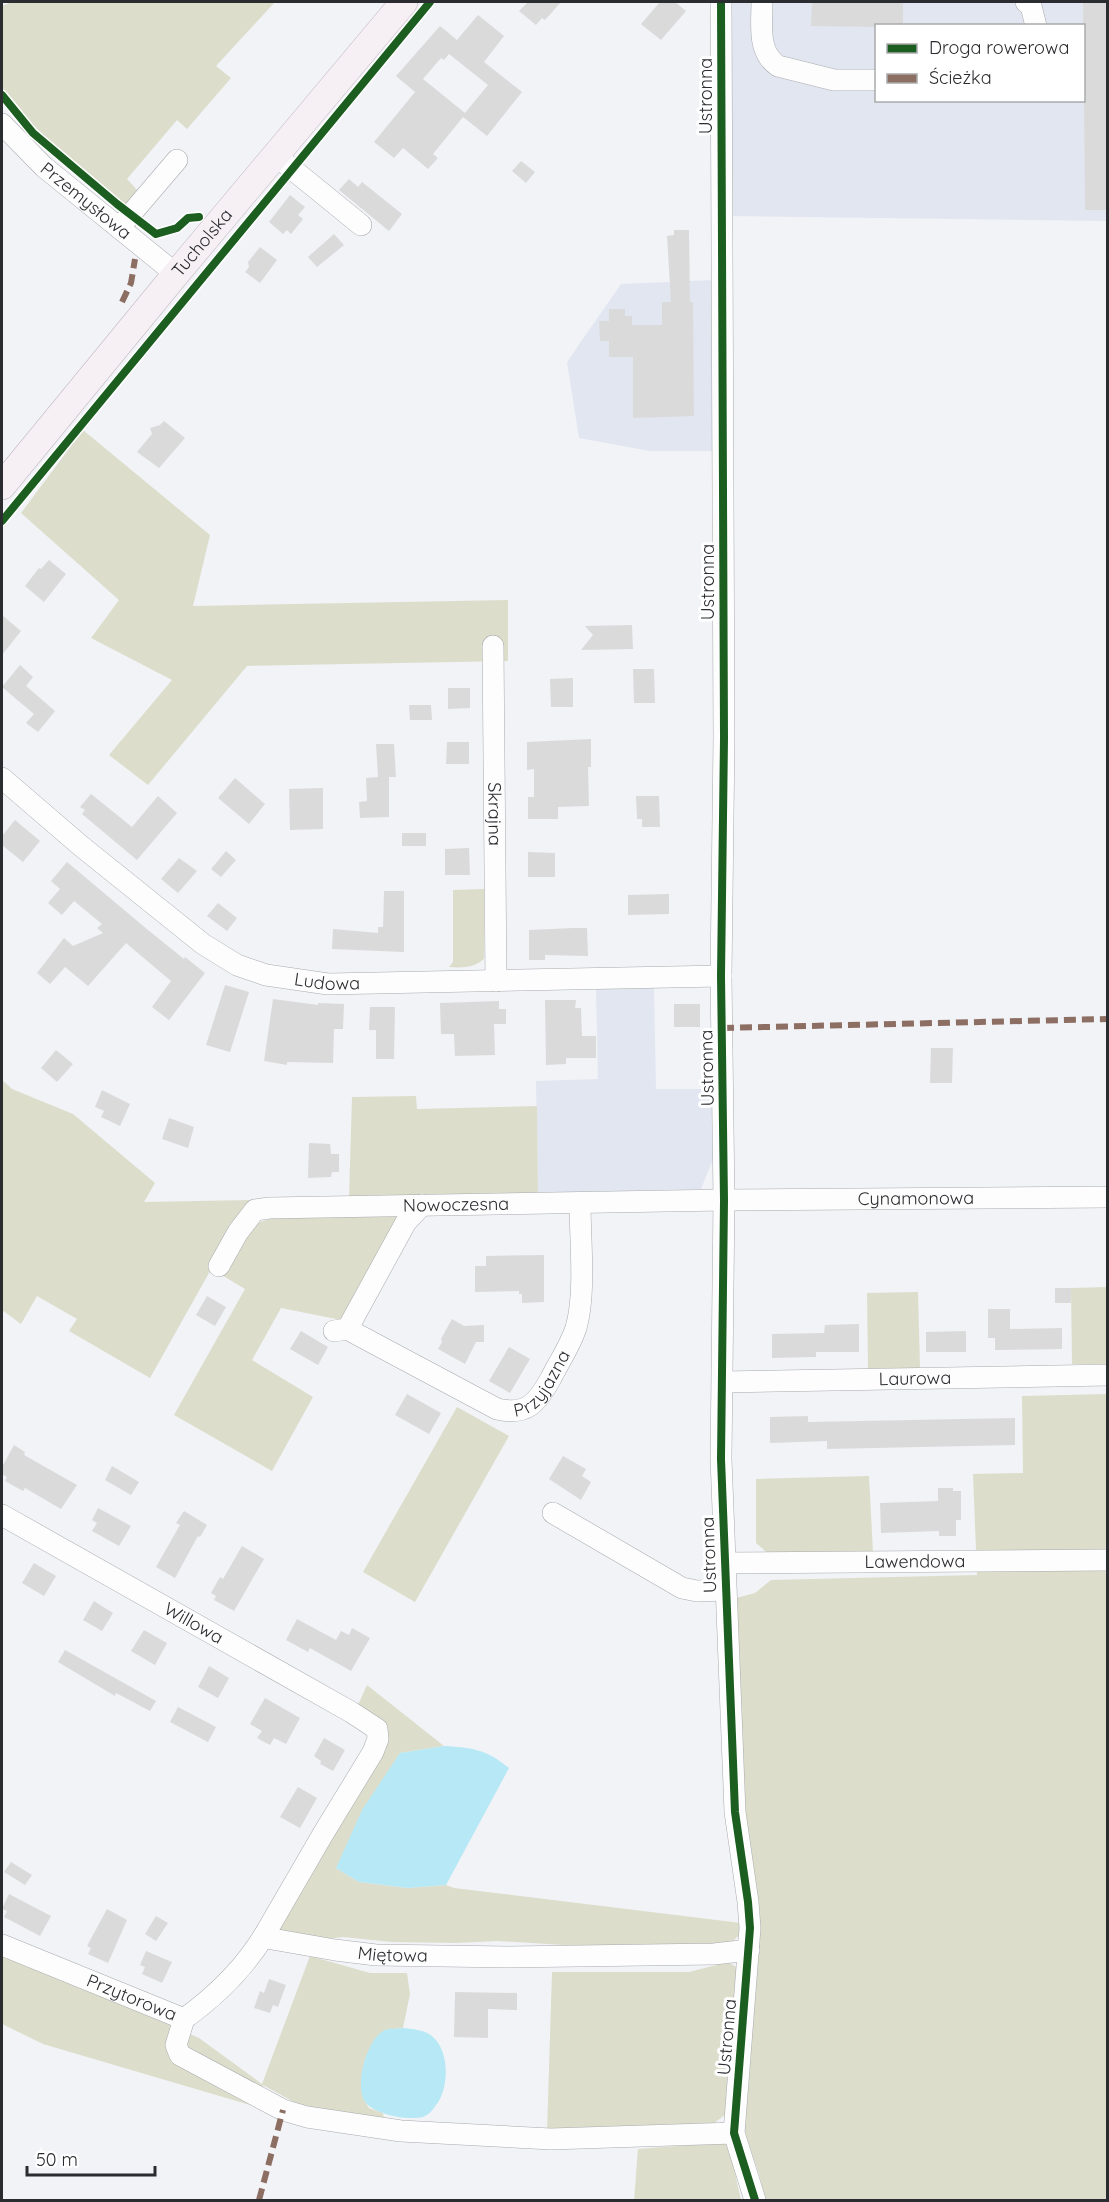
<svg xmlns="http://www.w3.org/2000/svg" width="1109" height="2202" viewBox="0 0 1109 2202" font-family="Quicksand,sans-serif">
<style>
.built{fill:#e2e6f0;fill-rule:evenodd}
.green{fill:#dcdecb}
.water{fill:#b6e8f5}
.building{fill:#dbdadb;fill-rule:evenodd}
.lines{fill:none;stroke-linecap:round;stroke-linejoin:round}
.minor-casing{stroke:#a8aaad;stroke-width:22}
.major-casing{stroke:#c4b9c3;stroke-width:28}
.minor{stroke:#fdfdfe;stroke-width:21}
.major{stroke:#f6f0f4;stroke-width:27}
.quiet{stroke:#8d6e63;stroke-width:6;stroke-dasharray:12 6;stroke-linecap:butt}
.cycleway-casing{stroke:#fff;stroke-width:11}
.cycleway{stroke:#1b5e20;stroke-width:8}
.labels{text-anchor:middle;stroke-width:6;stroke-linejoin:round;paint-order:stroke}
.street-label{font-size:18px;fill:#2b2c2f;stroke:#fff}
</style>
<rect width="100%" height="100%" fill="#f1f3f7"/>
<g class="built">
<path d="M731,2h376v219l-380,-5zM876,26h208v74h-208z"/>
<path d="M714,280l2,171h-66l-71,-13 -12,-76 54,-78z"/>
<path d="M654,987l2,102h59v65l-14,35 -163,4 -2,-112 62,-2 -2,-90z"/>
</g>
<g class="green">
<path d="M12,2h263l-59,64 15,12 -44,51 -10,-9 -50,59 11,12 -13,15 -86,-73 -37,-42v-85z"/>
<path d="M83,430l127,105 -17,71 315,-6v61l-261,5 -99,119 -39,-30 63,-75 -81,-42 28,-38 -98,-87z"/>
<path d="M484,889v70c-11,9 -21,9 -35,8l4,-5v-72z"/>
<path d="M2,1080l10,9 61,25 82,69 -11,19 106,-2 -100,178 -81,-47 8,-12 -40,-23 -16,28 -19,-14z"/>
<path d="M416,1096l1,13 120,-3 1,87 -189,5 3,-101z"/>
<path d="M403,1213l-57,108 -65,-13 -29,52 61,37 -41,74 -98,-56 71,-126 -25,-15c5,-10 18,-38 25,-44 28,-23 122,-17 158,-17z"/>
<path d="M1107,1287v77h-35l-1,-76z"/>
<path d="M918,1292l2,76 -52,1 -1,-76z"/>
<path d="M1107,1394v806h-342l-6,-26 -17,-49 1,-336 -7,-191 19,-5 16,-13 206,-5 -4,-101 50,-1 -1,-77z"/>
<path d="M457,1407l52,29 -94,166 -52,-30z"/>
<path d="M869,1476l4,77 -103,2 -14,-12v-64z"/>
<path d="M367,1685l77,61 -44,7 -64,115 23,14 49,6 38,-3 8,3 287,35 -1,11 -12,12 -84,4 -146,-9 -42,2 -64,-1 -49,-5 -29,4 -33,-6 -5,-11 108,-192 -7,-16 -19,-11z"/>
<path d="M2,1954l88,35 109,49 63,46 48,-128 60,17h37l3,21 -7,34 -18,2 -19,26 -5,25 2,17 6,10 14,5 2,11 -73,-12 -49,-27 1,24 -221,-65 -41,-20z"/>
<path d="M728,1962l12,7 -14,145 -13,10 -166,8 5,-160h137z"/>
<path d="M728,2142l13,58h-107l4,-51z"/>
</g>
<g class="water">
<path d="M444,1746c30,2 41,3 65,22l-63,117 -38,3 -49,-6 -23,-14 26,-58 38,-57z"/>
<path d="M403,2028c9,1 23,2 30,9 17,15 16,52 3,68 -3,5 -8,10 -13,12 -15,4 -52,-3 -59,-17 -9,-17 3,-62 21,-70 5,-2 12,-1 18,-2z"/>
</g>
<g class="building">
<path d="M528,2h33l-16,18 -3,-2 -6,7 -17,-14z"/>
<path d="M660,2h15l11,9 -25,29 -20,-16z"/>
<path d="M812,2h91v24h-27v1l-65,-1z"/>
<path d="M1083,2h24v208h-22z"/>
<path d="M478,15l26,21 -20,26 38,30 -35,44 -24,-19 -30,37 5,4 -10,11 -25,-21 -9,10 -20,-16 41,-50 -19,-16 44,-50 17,14zM449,54l39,31 -23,28 -42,-34 18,-21 3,2z"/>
<path d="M521,161l14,11 -9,11 -14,-12z"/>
<path d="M349,179l9,8 4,-5 40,32 -13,17 -50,-41z"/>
<path d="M290,195l15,12 -7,8 5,4 -12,15 -4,-4 -4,4 -14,-12z"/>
<path d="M674,230h15l1,72h3l1,114 -61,2v-61h-24v-16h-9l-1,-20h10v-12h16v7h7v9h30v-23h9l-4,-66 7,-1z"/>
<path d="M334,234l10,11 -27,22 -9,-10z"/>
<path d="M260,247l17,13 -17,23 -15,-11 4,-5 -1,-5z"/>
<path d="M164,421l21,17 -26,30 -22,-16 15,-18 -2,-6 10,-3z"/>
<path d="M49,560l17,14 -22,28 -19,-16 14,-18 2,1z"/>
<path d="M2,615l19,16 -19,24z"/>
<path d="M632,625l1,24 -52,1 12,-15 -8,-9z"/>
<path d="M20,665l13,12 -7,9 29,25 -17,21 -12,-9 8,-9 -32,-27z"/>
<path d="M633,669h21l1,34h-21z"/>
<path d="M573,678v29h-22l-1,-28z"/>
<path d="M448,688h22v20l-22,1z"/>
<path d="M409,705h22l1,15h-22z"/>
<path d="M591,739v28h-3l1,39 -31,1v12h-30v-22h6v-28l-7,1v-28z"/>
<path d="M447,742h22v22h-23z"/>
<path d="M376,744h18l2,33h-7v40l-29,1 -1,-16 8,-1 -1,-23 12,-1z"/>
<path d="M235,778l30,26 -16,20 -31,-26z"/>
<path d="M323,788v41l-33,1 -1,-41z"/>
<path d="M91,794l41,33 26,-31 19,17 -40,47 -55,-46 3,-4 -5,-3z"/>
<path d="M636,796h23l1,31h-18v-8h-5z"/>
<path d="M15,820l25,21 -17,21 -21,-17v-9z"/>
<rect x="402" y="833" width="24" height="13"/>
<path d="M469,848l1,27h-25v-26z"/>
<path d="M226,851l10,9 -15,17 -10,-8z"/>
<path d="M528,852l27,1v24h-27z"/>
<path d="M179,858l18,13 -19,22 -17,-14z"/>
<path d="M67,862l81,68 36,29 1,-2 20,16 -36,47 -17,-13 19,-26 -45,-38 -38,43 -23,-19 -15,17 -13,-11 27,-35 9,8 30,-13 -6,-5 5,-4 -28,-23 -12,14 -14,-12 12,-14 -9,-8z"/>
<path d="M384,891h20v61l-72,-3 1,-20 45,4v-6h5z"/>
<path d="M669,894v20l-41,1v-20z"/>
<path d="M218,903l19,15 -10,13 -20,-15z"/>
<path d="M573,928h14l1,28 -43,-1v5h-16v-30z"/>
<path d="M225,985l24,7 -19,60 -24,-7z"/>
<path d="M273,999l45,6v-2l26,1 -1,25h-9l-1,34 -46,-1v3l-23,-4z"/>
<path d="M545,1000h31l-1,8h6l1,28h14v22h-30v6l-20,1z"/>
<path d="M499,1001v8h7v15h-12l1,31 -40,1 -1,-22h-13l-1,-31z"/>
<rect x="674" y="1004" width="26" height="23"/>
<path d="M370,1007h25l-1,52h-18v-29h-7z"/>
<path d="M931,1048h22l-1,35h-22z"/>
<path d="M56,1050l17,14 -16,18 -16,-14z"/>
<path d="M102,1090l28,14 -10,22 -19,-9 3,-6 -9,-4z"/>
<path d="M169,1118l25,9 -6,21 -26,-9z"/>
<path d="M309,1143l21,1 1,10h8v18h-7l-1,5 -23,1z"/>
<path d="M544,1255v47l-22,1v-9h-3v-3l-44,1v-26h11v-10z"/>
<rect x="1055" y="1288" width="16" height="15"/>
<path d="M207,1296l19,11 -11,19 -19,-11z"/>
<path d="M988,1309h22v20l52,-1v21l-67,1v-12h-7z"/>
<path d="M452,1319l12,7 20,-1v17h-8l-11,22 -27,-15 4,-7 -1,-3z"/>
<path d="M859,1324v28h-43v5l-44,1v-24l52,-1 1,-8z"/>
<path d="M301,1331l27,16 -10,18 -28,-16z"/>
<path d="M966,1331v21h-40v-20z"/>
<path d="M509,1347l21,12 -20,34 -21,-12z"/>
<path d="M407,1394l34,19 -12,21 -34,-19z"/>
<path d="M808,1416v6l207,-4v27l-188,4v-8l-57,2v-26z"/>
<path d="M14,1445l11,7 -1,3 53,30 -16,24 -36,-21 -2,3 -18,-10 2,-4 -5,-3v-7z"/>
<path d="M563,1456l23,13 -4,7 9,6 -10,18 -32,-21z"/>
<path d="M112,1466l27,16 -8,13 -26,-15z"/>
<path d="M938,1488h15v3h8v29h-5v16h-17v-5l-58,2 -1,-30 58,-2z"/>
<path d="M98,1508l33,18 -12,20 -27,-15 5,-8 -5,-3z"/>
<path d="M184,1511l23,14 -7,12 -2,-1 -23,42 -19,-11 24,-42 -4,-2z"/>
<path d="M242,1546l22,13 -30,52 -20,-11 2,-4 -5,-3 9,-16 3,2z"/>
<path d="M34,1563l22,13 -12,20 -22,-13z"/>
<path d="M94,1601l19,12 -11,18 -19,-11z"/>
<path d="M297,1619l39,21 5,-9 8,4 3,-7 18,10 -19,33 -41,-23 -2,4 -22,-12z"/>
<path d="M144,1630l23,13 -12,22 -24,-14z"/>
<path d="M65,1650l91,51 -6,10 -34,-18 -1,3 -57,-34z"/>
<path d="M209,1666l20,12 -11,20 -20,-11z"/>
<path d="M265,1698l35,20 -14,26 -12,-6 -4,7 -6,-3 -7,-4 5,-7 -12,-7z"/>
<path d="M178,1707l38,20 -8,15 -38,-20z"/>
<path d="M324,1738l21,12 -12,21 -13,-7 1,-3 -7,-5z"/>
<path d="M298,1787l19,11 -17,30 -20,-11z"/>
<path d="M11,1862l21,13 -7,10 -21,-13z"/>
<path d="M9,1894l42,22 -11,20 -36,-19 3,-6 -5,-2z"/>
<path d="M107,1909l20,11 -19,43 -20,-9 3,-6 -4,-2z"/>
<path d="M156,1916l12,7 -12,18 -11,-7z"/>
<path d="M146,1951l26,11 -10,21 -20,-9 3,-7 -5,-2z"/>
<path d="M269,1979l17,6 -8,22 -5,-2 -3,8 -16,-5 6,-17 4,2z"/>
<path d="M455,1992l62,1v17l-29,-1v29l-34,-1z"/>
</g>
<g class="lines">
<g class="minor-casing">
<g id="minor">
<path d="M721,2l3,736 -3,238 3,224 -3,259 14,353 13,90 2,26 -16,205 21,67"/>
<path d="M762,2c0,22 -5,50 16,64l56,14h42"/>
<path d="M1026,2l5,4 5,20"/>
<path id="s1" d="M2,124l42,43 132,107"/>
<path d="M275,155l86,70"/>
<path d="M119,228l58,-68"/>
<path id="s2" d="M493,646l3,335"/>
<path id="s3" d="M2,778l79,68 122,98 34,21 29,10 62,9 393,-8"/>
<path id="s4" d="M219,1266l19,-34 17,-22 14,-2 455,-8 384,-3"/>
<path id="s5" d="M347,1329l150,80c30,7 40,-6 54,-31 8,-16 19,-32 25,-50 10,-35 4,-88 4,-125"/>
<path d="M334,1331l13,-2 2,-3 57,-104 16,-17"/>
<path id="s6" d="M723,1382l385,-7"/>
<path d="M553,1513l129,75 15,3 28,-1"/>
<path id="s7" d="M2,1515l349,197 26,17 1,10 -5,13 -50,82 -58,100 7,5 63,11 41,5 132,2 206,-3 35,-4"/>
<path id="s8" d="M725,1563l383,-3"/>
<path id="s9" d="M2,1945l182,74 -8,26 4,10 103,55 24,7 94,14 150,8 183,-6"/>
<path d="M184,2019c32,-23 60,-50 81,-85"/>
</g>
</g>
<g class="major-casing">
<g id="major">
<path id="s10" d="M2,486l174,-212 228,-272"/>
</g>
</g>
<use href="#minor" class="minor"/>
<use href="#major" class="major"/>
<g class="quiet">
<path d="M122,302l9,-19 4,-24"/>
<path d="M722,1028l386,-9"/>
<path d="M259,2200l24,-90"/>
</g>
<g class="cycleway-casing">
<g id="cycleway">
<path d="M721,2l3,736 -3,238 3,224 -3,259 14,353 13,90 2,26 -16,205 21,67"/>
<path d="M2,95l31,38 84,71 39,30 21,-6 11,-10 11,-1"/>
<path d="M2,521l428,-519"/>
</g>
</g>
<use href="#cycleway" class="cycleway"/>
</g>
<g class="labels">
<g class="street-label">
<text transform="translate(706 96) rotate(-90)" y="6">Ustronna</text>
<text dy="6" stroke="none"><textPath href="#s1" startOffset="114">Przemysłowa</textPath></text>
<text dy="6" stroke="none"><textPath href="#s10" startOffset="315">Tucholska</textPath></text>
<text transform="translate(708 582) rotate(-90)" y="6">Ustronna</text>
<text dy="6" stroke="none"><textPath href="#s2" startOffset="168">Skrajna</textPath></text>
<text dy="6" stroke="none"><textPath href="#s3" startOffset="393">Ludowa</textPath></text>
<text transform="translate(707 1068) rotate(-91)" y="6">Ustronna</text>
<text dy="6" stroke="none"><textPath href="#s4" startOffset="728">Cynamonowa</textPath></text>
<text dy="6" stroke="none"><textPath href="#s4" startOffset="268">Nowoczesna</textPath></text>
<text dy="6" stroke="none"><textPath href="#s5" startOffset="228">Przyjazna</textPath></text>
<text dy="6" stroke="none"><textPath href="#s6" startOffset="192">Laurowa</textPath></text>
<text transform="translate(709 1555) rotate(-92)" y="6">Ustronna</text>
<text dy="6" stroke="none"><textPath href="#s8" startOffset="190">Lawendowa</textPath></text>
<text dy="6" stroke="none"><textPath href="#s7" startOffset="220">Willowa</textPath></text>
<text dy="6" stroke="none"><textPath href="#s7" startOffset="798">Miętowa</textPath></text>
<text dy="6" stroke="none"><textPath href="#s9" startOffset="140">Przytorowa</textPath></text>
<text transform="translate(727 2037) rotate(-85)" y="6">Ustronna</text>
</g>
</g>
<rect width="1109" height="2202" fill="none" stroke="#2b2c2f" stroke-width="6"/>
<rect x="875" y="24" width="210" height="78" fill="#ffffff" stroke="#aaabac" stroke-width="1.5"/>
<rect x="887" y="44" width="30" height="9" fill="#1b5e20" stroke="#aaabac" stroke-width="1.5"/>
<text x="929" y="54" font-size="18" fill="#2b2c2f">Droga rowerowa</text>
<rect x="887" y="74" width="30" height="9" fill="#8d6e63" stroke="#aaabac" stroke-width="1.5"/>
<text x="929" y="84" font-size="18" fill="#2b2c2f">Ścieżka</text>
<path d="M27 2166v9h128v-9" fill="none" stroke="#2b2c2f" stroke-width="3"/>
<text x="36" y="2166" font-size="18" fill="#2b2c2f" stroke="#ffffff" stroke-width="4.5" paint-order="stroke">50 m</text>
</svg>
